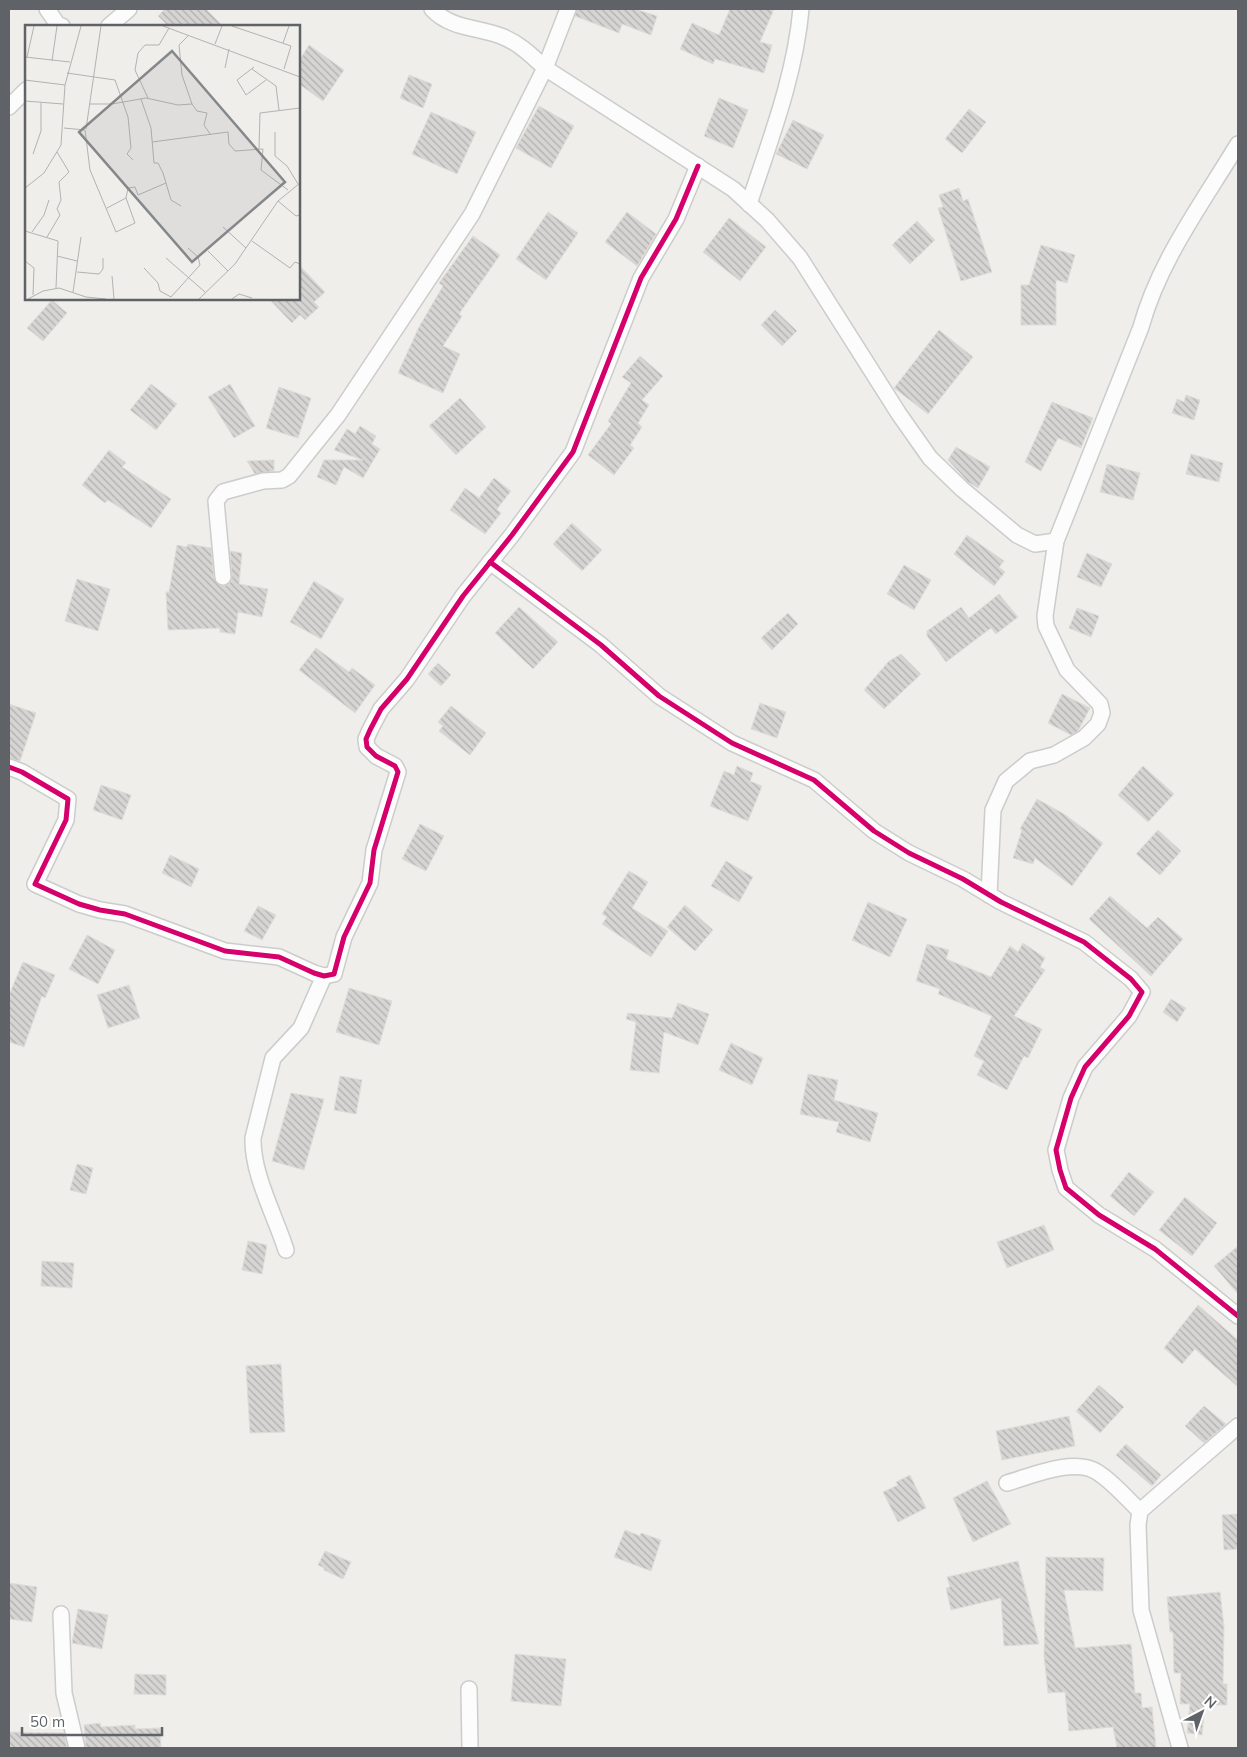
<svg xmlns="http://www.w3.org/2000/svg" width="1247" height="1757" viewBox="0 0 1247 1757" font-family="Mulish,sans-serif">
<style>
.building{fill:url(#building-back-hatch);stroke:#deddd9}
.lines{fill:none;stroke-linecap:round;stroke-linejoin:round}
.street-casing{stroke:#cbcccc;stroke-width:18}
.street{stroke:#fdfcfc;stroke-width:15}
.cycleway-casing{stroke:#fff;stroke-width:8}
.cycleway{stroke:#d6006c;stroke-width:5}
.inset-road{fill:none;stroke:#b1b2b2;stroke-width:1}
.view{fill:#84888a;fill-opacity:0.15;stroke:#84888a;stroke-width:2.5}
.inset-edge{fill:none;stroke:#5f6368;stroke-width:2.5}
</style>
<defs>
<pattern id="building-back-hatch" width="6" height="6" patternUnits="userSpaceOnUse" patternTransform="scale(1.25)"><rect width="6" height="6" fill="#d6d5d3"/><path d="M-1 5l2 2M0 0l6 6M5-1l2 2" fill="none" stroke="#b1b0af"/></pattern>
</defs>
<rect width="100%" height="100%" fill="#efeeea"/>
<g class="building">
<path d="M165,9h41l17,17h-55l-10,-10z"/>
<path d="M577,9h58l22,7 -6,19 -29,-11 -3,9 -44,-17z"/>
<path d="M730,9h44l-14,33 12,3 -8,28 -49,-14 -2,5 -33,-15 12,-26 27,12z"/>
<path d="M309,45l35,25 -21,31 -24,-17v-23z"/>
<path d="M409,75l23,9 -9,24 -23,-10z"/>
<path d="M719,98l29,12 -15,38 -29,-12z"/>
<path d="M539,106l35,20 -23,42 -35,-20z"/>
<path d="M969,109l17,13 -24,31 -17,-14z"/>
<path d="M431,112l45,20 -19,42 -45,-20z"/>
<path d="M793,120l31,15 -17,34 -31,-15z"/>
<path d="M959,188l4,13 5,-2 24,73 -31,9 -23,-73 5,-1 -4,-12z"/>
<path d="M548,212l30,21 -32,47 -30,-21z"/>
<path d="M627,212l29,22 -19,32 -32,-24z"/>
<path d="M729,218l37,29 -26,34 -37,-29z"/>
<path d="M917,221l18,19 -25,24 -18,-19z"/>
<path d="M473,236l27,19 -41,59 3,2 -19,30 17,8 -17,39 -45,-20 21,-46 24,-41 -4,-3z"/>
<path d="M1041,245l34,10 -8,28 -11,-3v45h-35v-40h8z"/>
<path d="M299,265l26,27 -11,10 5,5 -14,13 -5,-5 -8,8 -23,-24h30z"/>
<path d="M52,300l15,13 -24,28 -16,-13z"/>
<path d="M775,310l22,21 -15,15 -21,-21z"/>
<path d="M939,330l34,27 -45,57 -34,-26z"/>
<path d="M640,356l23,20 -21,24 7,5 -11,18 4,4 -12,18 4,3 -20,27 -26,-20 23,-31 -3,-3 23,-38 -9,-6z"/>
<path d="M151,384l26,20 -21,26 -26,-20z"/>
<path d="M230,384l25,42 -21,12 -26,-41z"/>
<path d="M279,387l32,11 -13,40 -32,-10z"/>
<path d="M1186,395l14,5 -6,20 -22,-7 5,-14 7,3z"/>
<path d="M460,398l26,29 -30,28 -27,-29z"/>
<path d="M1052,402l41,16 -12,30 -23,-10 -17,33 -16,-9z"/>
<path d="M360,426l16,10 -4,8 8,5 -17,29 -19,-11 -8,18 -19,-8 7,-17h39l-29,-10 13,-21 8,5z"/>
<path d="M956,447l34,20 -12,21 -10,-6 -20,-22z"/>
<path d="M109,450l17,13 -4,4 49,32 -20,29 -43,-28 -3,3 -23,-18z"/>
<path d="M1191,454l32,9 -4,19 -33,-8z"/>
<path d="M274,460v11l-19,3 -8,-13z"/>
<path d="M1107,464l33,9 -7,27 -33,-8z"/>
<path d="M494,478l17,13 -14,18 4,4 -16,21 -35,-24 15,-22 14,10z"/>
<path d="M572,523l30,27 -20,21 -29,-27z"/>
<path d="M967,535l37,26 -5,6 6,5 -11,14 -40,-32z"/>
<path d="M188,544l23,4 3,30 6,8 8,-1 4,-5 -2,-29 12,2 -3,31 29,5 -6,28 -24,-5 -3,22 -15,-2v-4l-52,2 -2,-38h3l8,-47 10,2z"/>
<path d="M1087,553l25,11 -11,23 -24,-10z"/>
<path d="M904,565l27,15 -17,30 -27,-16z"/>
<path d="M77,579l33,10 -12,42 -33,-10z"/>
<path d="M314,581l30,18 -23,40 -31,-17z"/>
<path d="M999,594l19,23 -22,17 -5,-6 -45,34 -19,-26v-5l34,-24 8,11z"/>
<path d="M519,607l39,35 -25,27 -38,-36z"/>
<path d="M1077,608l22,8 -8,21 -22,-9z"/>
<path d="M788,613l10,11 -26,26 -11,-12z"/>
<path d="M316,648l33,24 3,-4 23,17 -20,28 -56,-43z"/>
<path d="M901,654l20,20 -37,35 -20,-19 25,-29z"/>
<path d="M438,663l13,12 -10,11 -13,-12z"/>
<path d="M1062,694l28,14 -12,23 -7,4 -23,-12z"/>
<path d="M760,703l26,9 -9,26 -26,-9z"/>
<path d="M9,704l27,9 -16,48 -11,-3z"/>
<path d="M451,706l35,27 -16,22 -31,-24 4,-5 -5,-4z"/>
<path d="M737,766l16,7 -3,8 12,5 -14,35 -38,-15 14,-35 10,4z"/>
<path d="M1143,766l31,28 -26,28 -30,-27z"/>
<path d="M101,785l30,10 -9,25 -29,-10z"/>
<path d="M1037,799l27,15 39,29 -31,43 -37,-28 -2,6 -20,-6 9,-28 -2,-1z"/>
<path d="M420,824l24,12 -18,35 -24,-12z"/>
<path d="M1158,830l23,21 -21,24 -24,-21z"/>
<path d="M170,855l29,14 -8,18 -29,-14z"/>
<path d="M726,861l27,16 -14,25 -28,-16z"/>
<path d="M629,871l19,11 -16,26 36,23 -17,26 -49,-33 5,-7 -5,-3z"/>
<path d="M1110,896l37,32 11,-11 25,22 -32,37 -62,-57z"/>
<path d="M868,902l39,17 -17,38 -38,-17z"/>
<path d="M685,905l28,25 -18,21 -28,-24z"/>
<path d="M258,906l18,9 -14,25 -18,-9z"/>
<path d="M87,935l28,15 -17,34 -29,-15z"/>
<path d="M1023,943l22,15 -5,9 5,3 -31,46 28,13 -14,29 -4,-2 -17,34 -30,-15 7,-14 -10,-5 18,-40 -54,-22 2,-5 -24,-8 11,-37 22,6 -3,9 45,18 19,-31 8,6z"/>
<path d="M23,962l32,13 -10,23 -3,-2 -18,51 -15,-5v-47z"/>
<path d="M129,985l11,33 -32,10 -11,-33z"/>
<path d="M349,988l43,13 -13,44 -43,-13z"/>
<path d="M1171,999l15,9 -9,14 -14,-10z"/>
<path d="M678,1003l31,11 -11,31 -34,-13 -5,41 -29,-3 6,-48 -10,-3 2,-6 44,5z"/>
<path d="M731,1043l32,15 -11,27 -33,-15z"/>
<path d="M808,1074l30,6 -4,20 44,13 -8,29 -34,-10 3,-10 -39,-8z"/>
<path d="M340,1076l22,4 -6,34 -22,-4z"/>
<path d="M291,1093l33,6 -20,71 -32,-9z"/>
<path d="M77,1164l16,4 -7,26 -16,-4z"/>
<path d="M1129,1172l25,20 -20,24 -24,-20z"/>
<path d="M1185,1197l32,26 -25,33 -33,-26z"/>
<path d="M1044,1225l10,25 -47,18 -10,-26z"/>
<path d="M248,1241l19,4 -5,29 -20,-4z"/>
<path d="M1238,1246v48l-24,-28z"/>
<path d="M42,1261l32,2 -2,25 -31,-2z"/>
<path d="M1198,1305l40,35v47l-43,-38 -13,15 -18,-16z"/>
<path d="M281,1364l4,68 -35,1 -4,-67z"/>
<path d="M1099,1385l25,22 -24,26 -24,-22z"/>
<path d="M1204,1406l22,18 -22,19 -19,-17z"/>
<path d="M1069,1416l6,30 -73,14 -6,-29z"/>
<path d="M1126,1444l35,31 -9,11 -36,-31z"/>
<path d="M910,1475l16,33 -28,14 -15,-30 15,-7 -2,-3z"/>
<path d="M987,1481l24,43 -38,18 -20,-44z"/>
<path d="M1238,1514v35l-14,1 -2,-35z"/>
<path d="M625,1530l15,6 1,-3 20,7 -10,31 -37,-14z"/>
<path d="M325,1551l26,11 -8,17 -19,-9v-2l-6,-3z"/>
<path d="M1046,1557l58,1 -1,33 -39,-1 11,58 56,-4 4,49h6l1,15 10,-1 4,41h-39l-4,-21 -44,4 -4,-39 -17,1 -4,-37z"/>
<path d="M1018,1561l21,83 -35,2 -3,-48 -50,12 -5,-22 4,-1 -3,-10z"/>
<path d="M9,1583l28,4 -5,35 -23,-3z"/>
<path d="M1220,1592l4,35 -1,57h4v21h-22l-3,30 -15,-2 3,-29h-10l1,-31h-7l-1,-41h-3l-3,-35z"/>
<path d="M78,1609l30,6 -6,34 -30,-6z"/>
<path d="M515,1654l51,5 -5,47 -50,-5z"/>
<path d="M135,1674l31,1v20l-32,-1z"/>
<path d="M100,1723l1,4 34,-2v4l25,-1 1,20h-75l-2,-23z"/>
<path d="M9,1732l55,1 3,15h-58z"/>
</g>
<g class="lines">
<g class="street-casing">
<g id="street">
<path d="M47,9l11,16 4,1"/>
<path d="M432,9c19,20 45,18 69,27 18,7 30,19 44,32l188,121 34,31 33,38 99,156 31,44 32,31 55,46 18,9 21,-3"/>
<path d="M109,26l20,-17"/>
<path d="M9,107l17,-17"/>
<path d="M749,204c21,-64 46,-128 52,-195"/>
<path d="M490,562l111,83 58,51 73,47 82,37 60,51 35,22 54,26 38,23 83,40 47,37 11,13 -13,24 -44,51 -14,31 -15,52 4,20 6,18 33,27 56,34 83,67"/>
<path d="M223,577l-7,-76 7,-9 40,-11 19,-1 7,-4 49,-61 134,-201 73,-146 23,-59"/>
<path d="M9,767l13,5 46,27 -2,21 -31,64 44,20 21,6 25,4 100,37 54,6 35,16 10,3 10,-2 10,-37 26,-54 4,-33 24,-78 -3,-6 -19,-10 -9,-9 -1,-8 4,-9 11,-21 26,-30 56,-83 49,-61 61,-83 68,-174 35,-59 22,-53"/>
<path d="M989,895l4,-85 13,-29 24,-20 24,-6 30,-17 14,-14 4,-11 -2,-9 -33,-34 -21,-44 -1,-10 11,-75 85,-214c18,-66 62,-125 97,-183"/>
<path d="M286,1250c-11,-35 -34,-76 -33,-112l20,-80 28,-30 23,-52"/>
<path d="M1007,1483c24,-7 68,-26 90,-11 15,9 30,27 43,39"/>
<path d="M61,1614l3,79 13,55"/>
<path d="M469,1689l1,59"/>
<path d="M1180,1748l-39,-138 -3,-85 2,-14 98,-85"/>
</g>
</g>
<use href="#street" class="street"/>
<g class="cycleway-casing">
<g id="cycleway">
<path d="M490,562l111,83 58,51 73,47 82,37 60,51 35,22 54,26 38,23 83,40 47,37 11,13 -13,24 -44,51 -14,31 -15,52 4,20 6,18 33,27 56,34 83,67"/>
<path d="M9,767l13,5 46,27 -2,21 -31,64 44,20 21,6 25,4 100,37 54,6 35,16 10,3 10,-2 10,-37 26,-54 4,-33 24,-78 -3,-6 -19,-10 -9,-9 -1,-8 4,-9 11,-21 26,-30 56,-83 49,-61 61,-83 68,-174 35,-59 22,-53"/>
</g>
</g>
<use href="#cycleway" class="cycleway"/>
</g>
<g transform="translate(25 25)">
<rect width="275" height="275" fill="#efeeea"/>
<path class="inset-road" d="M138,1l137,51M207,1l59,20 -7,23M164,10l-10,10 3,30 10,29 5,7 10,2 -3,12 6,9M258,18l6,-17M190,19l7,-18M0,32l45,5M2,32l7,-31M27,36l5,-35M229,42l-17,13 9,15 20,-15M200,43l4,-19M227,44l24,17 3,24M42,48l48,7 13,37 3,31 -4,6 6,6M0,55l40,5M123,73l-13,-28 3,-17 7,-8h14l10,-17M116,74l10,29 3,35h4l5,10 8,27 10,6M0,76l38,3M65,79h22l34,-6 32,7 14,-1M39,103l21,2M61,104l15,-103M60,105l5,40 26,62 19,-9 -9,-25 2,-10 7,-1 3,8 28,-12M250,107v24l12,10 11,18M127,117l76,-10 1,12 6,7 28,-2 -2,21 27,20M234,124l1,-36 40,-5M8,129l8,-23v-28M0,163l19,-15 17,-28 4,-60 16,-59M253,176l18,15 4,-1M82,183l19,-10M198,202l23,21M0,206l33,10 -2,47M7,207l12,-17 5,-15M22,212l13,-22 -3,-6 4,-9 -2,-18 10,-10 -12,-20M227,216l38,27 5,-6 5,2M183,226l20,20M32,231l20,5M141,233l39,34M0,236l9,7 -1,27M119,243l14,15 2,8 11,6 29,-32 -2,-8 -10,-9M52,247l22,2 4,-5v-11M87,251l2,23M48,267l8,-55M3,274l15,-8 16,-3 27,9 20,2M174,274l36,-35 43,-63 22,-18M207,274l7,-5 13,4"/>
<path class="view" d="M147,26l113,131 -93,80 -113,-130z"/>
<rect width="275" height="275" class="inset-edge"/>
</g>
<rect width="1247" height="1757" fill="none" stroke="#5f6368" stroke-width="20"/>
<g transform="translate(1202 1712) rotate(41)" stroke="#ffffff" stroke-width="4" paint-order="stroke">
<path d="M0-4L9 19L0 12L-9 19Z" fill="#5f6368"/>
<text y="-8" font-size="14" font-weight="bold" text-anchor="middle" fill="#5f6368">N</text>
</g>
<path d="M22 1727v8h140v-8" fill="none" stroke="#5f6368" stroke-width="2.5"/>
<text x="30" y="1727" font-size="15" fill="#5f6368" stroke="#ffffff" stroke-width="4" paint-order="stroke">50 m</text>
</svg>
